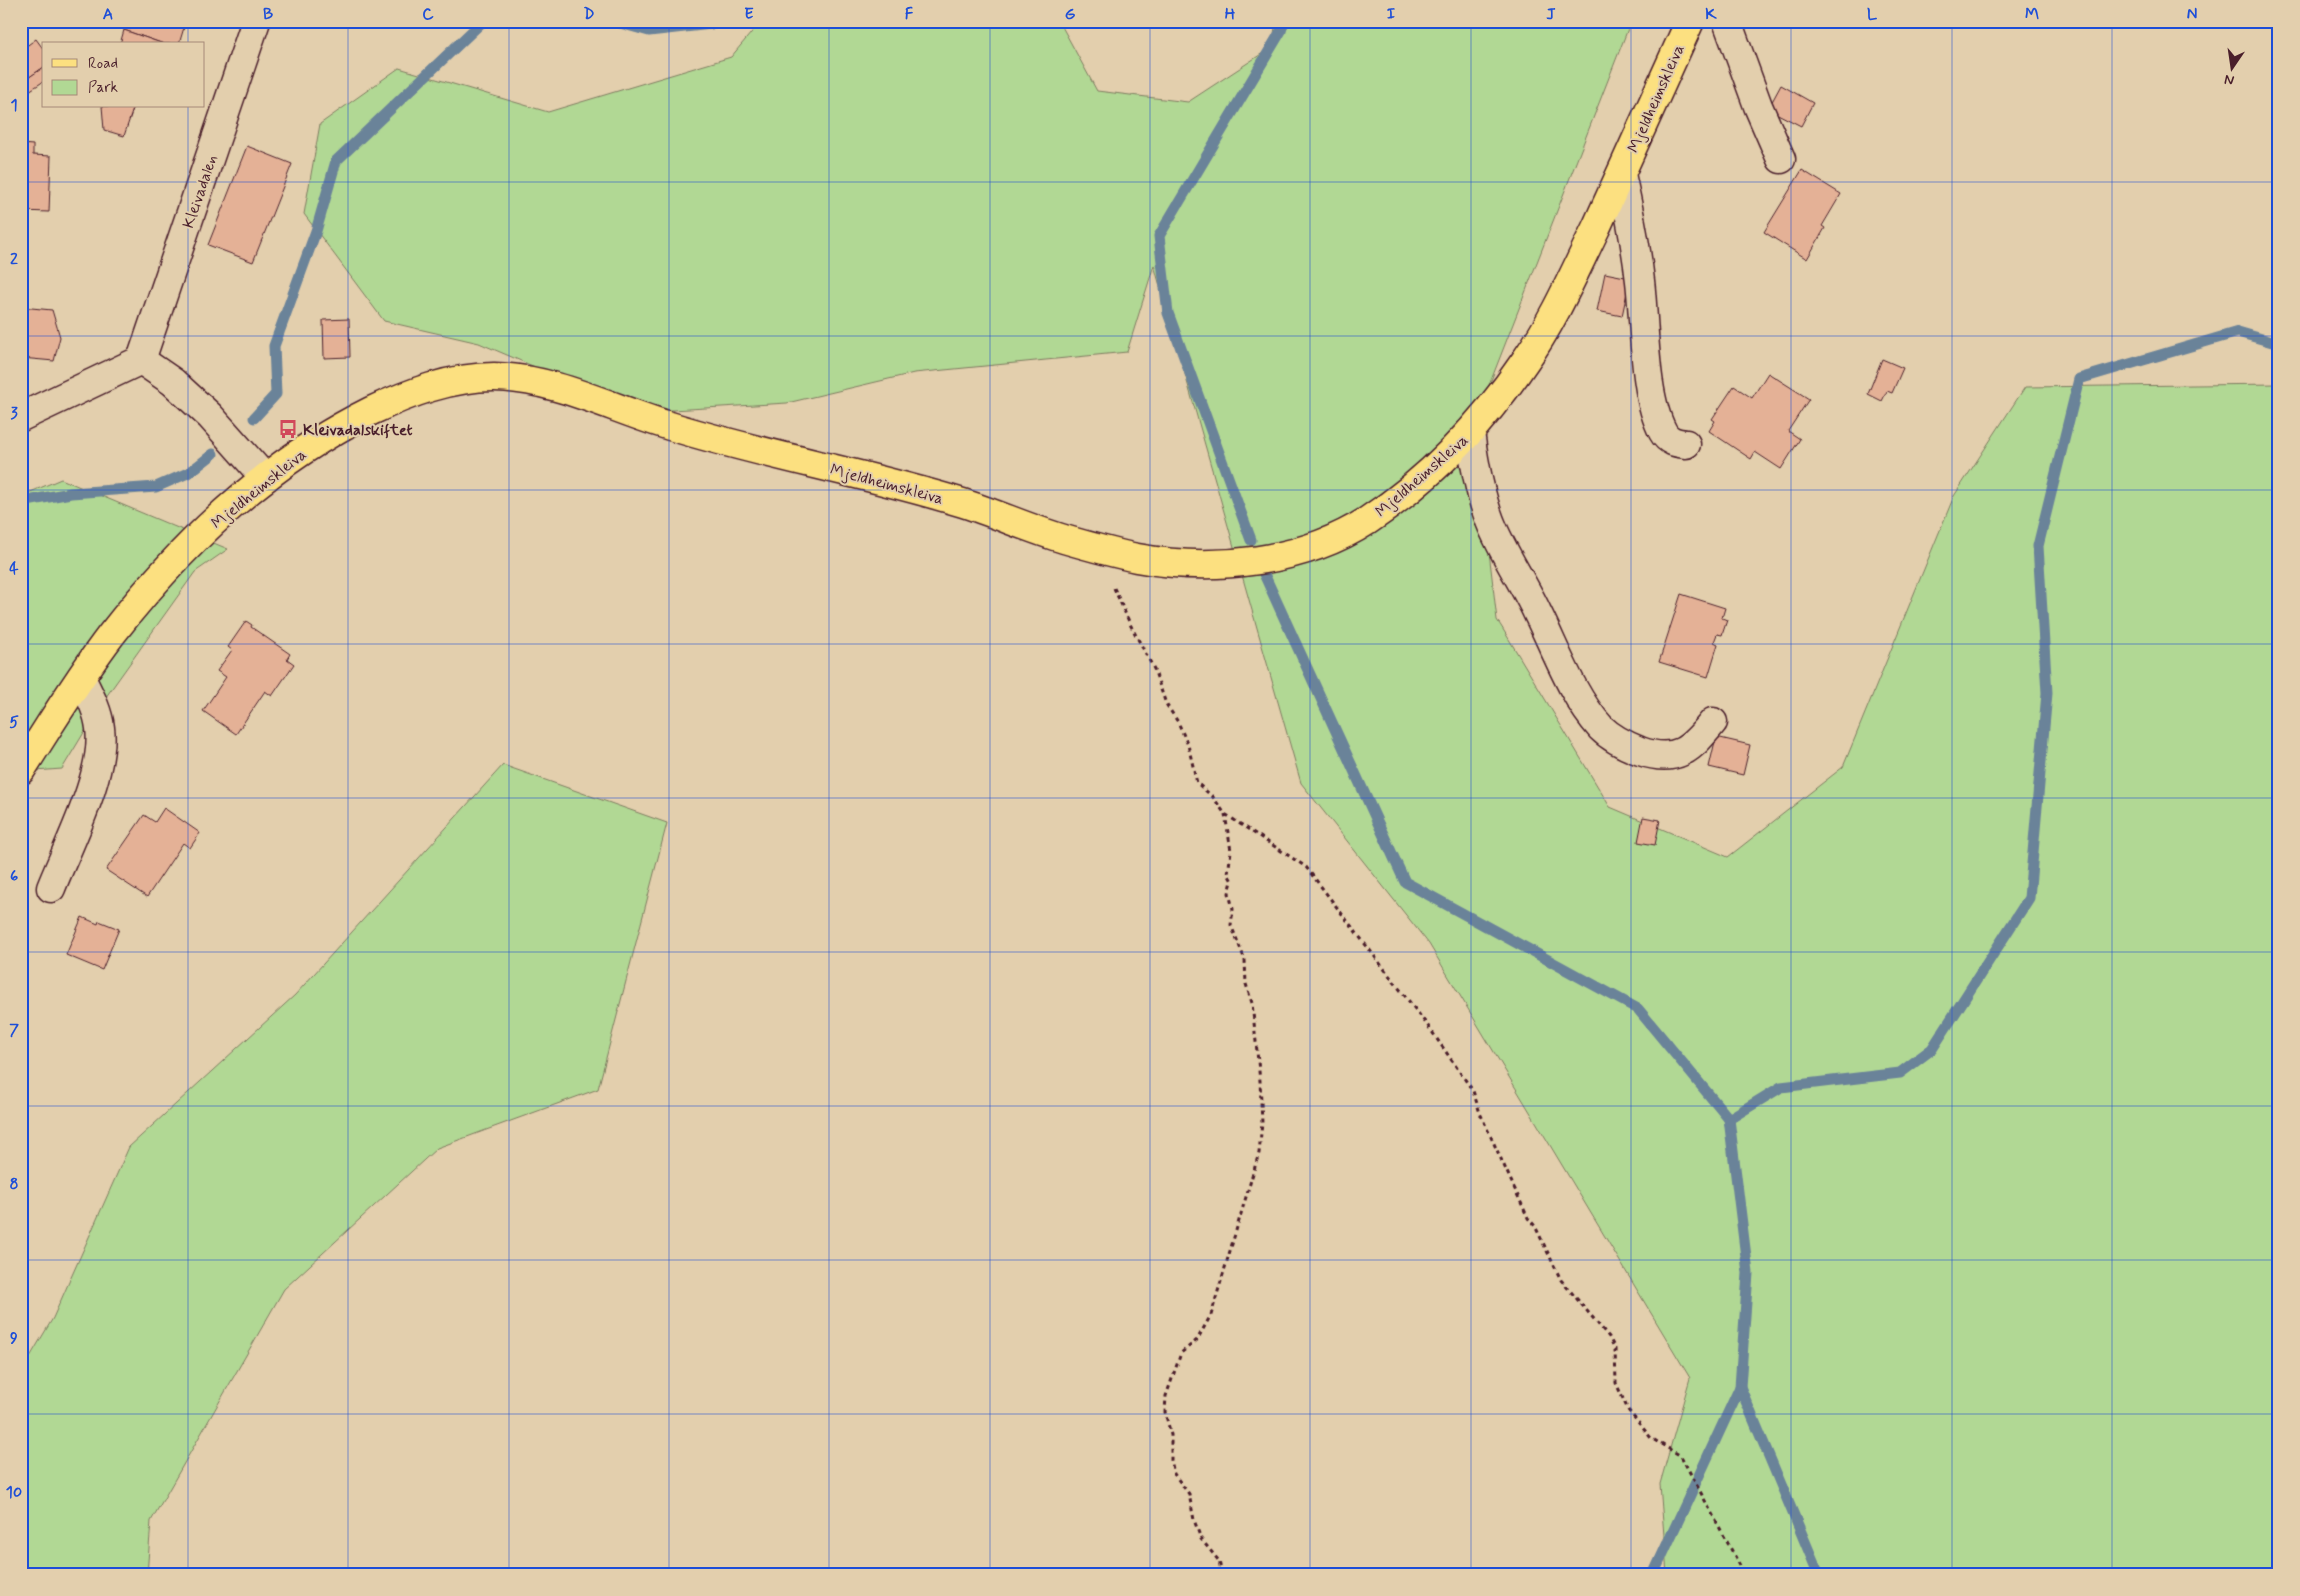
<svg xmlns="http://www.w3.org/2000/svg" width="2300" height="1596" viewBox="0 0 2300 1596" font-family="Mynerve,sans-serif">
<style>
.green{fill:#b1d894;stroke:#7e7c60}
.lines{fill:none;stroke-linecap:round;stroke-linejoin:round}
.stream{stroke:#6b8399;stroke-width:11}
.building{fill:#e4b196;stroke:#4a1f2b}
.minor-casing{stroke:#4a1f2b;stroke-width:31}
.major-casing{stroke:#4a1f2b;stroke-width:31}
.path{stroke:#4a1f2b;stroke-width:3;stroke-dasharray:4 4;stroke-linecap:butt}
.minor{stroke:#e3cfad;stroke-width:28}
.major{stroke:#fce080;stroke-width:28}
.grid{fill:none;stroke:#1d4ed8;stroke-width:1;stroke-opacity:0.55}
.labels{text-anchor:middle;stroke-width:4;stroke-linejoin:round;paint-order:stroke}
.street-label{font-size:16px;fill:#4a1f2b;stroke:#e3cfad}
.poi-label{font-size:16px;font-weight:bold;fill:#4a1f2b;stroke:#e3cfad;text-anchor:start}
.neatline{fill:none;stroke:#1d4ed8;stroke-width:2}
.grid-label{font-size:16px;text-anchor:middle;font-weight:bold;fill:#1d4ed8}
</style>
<rect width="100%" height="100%" fill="#e3cfad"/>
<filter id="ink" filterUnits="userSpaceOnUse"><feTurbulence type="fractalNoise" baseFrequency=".02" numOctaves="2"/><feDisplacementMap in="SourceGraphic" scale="10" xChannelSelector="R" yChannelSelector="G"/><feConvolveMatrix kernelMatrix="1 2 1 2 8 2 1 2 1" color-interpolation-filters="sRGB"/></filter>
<g filter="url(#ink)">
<g class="green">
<path d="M761,21h298l38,70 91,11 84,-55 4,-26h355l-157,403 23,196 4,6 109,181 118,50 115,-90 111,-271 71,-109 254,-3v1191h-612l-7,-91 30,-106 -261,-434 -128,-161 -147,-518 -27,87 -213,21 -127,30 -147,9 -161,-69 -95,-22 -80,-107 16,-90 79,-56 149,44 183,-55z"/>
<path d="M61,479l167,70 -33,23 -92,129 -41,68 -41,3v-276z"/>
<path d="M503,765l164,58 -69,266 -161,59 -153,141 -133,232 -4,54h-126v-203l32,-54 76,-171 166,-152z"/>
</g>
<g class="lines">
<g class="stream">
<path d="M613,21l36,10 89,-10"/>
<path d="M254,418l22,-24 -2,-48 42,-115 20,-70 147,-140"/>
<path d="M21,502l50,-9 85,-6 34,-15 23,-18"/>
<path d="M1251,540l-83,-227 -9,-77 122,-205 3,-10"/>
<path d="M1264,574l141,308 233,127 91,110 52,-32 119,-14 32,-24 97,-151 18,-205 -9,-147 41,-167 159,-47 41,12"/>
<path d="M1729,1119l19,154 -8,114 79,188"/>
<path d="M1653,1575l87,-188"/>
</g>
</g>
<g class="building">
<path d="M127,21h59l-7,23h-15l-40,-14z"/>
<path d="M124,30l40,14h-44z"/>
<path d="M36,39l8,11v17l-23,16v-33z"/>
<path d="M44,67v14l-15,10 -7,-9z"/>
<path d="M1781,85l32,18 -12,23 -33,-17z"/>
<path d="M102,106h32l-10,30 -20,-6z"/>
<path d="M21,144l12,1v10l18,1 -2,56 -28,-1z"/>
<path d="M247,146l45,18 -39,98 -45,-17z"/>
<path d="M1802,170l39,24 -19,32 3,2 -18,31 -43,-27z"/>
<path d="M1605,273l25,5 -8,38 -25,-5z"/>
<path d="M21,307l31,3 8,27 -6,24 -33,-3z"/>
<path d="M349,319l1,38 -26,1 -1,-38z"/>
<path d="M1882,359l21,9 -11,25 -5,-2 -5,10 -14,-7z"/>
<path d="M1768,373l41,26 -21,32 12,8 -19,30 -26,-17 -4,7 -42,-28 6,-10 -3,-2 22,-33 18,12z"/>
<path d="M1681,594l44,14 -3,10 5,2 -5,15 -5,-1 -3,8 4,2 -10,33 -49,-15z"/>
<path d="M246,621l6,4 -1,2 39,27 -3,5 7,5 -22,32 -7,-5 -29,43 -33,-23 23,-34 -9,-6 15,-21 -4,-3z"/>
<path d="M1716,737l34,8 -7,30 -34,-8z"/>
<path d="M164,808l36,25 -10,15 -7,-5 -36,54 -41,-27 38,-55 11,7z"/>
<path d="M1643,817l17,3 -5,25 -17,-3z"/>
<path d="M82,917l16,7 1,-3 20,8 -17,41 -36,-15z"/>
</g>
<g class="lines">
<g class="minor-casing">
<g id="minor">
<path d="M1727,21l31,85 23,53"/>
<path d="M1621,174c8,36 15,71 19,107 5,42 3,114 23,151 5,9 13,11 23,12"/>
<path d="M141,360l115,-339"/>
<path d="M21,417l120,-57 32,22 37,34 55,62"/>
<path d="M1470,432c4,30 9,60 20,89 12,31 33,61 47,91 19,38 35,84 64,116 10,10 26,18 39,23 37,13 51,-2 73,-29"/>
<path d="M51,888c17,-43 55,-115 49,-160 -2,-18 -11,-34 -19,-50"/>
</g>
</g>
<g class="major-casing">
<path id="major" d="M21,770c29,-45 57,-92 90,-135 70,-90 157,-173 260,-224 38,-18 80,-34 123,-34 61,1 119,32 176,49 97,30 196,47 293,77 34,11 67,26 101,36 24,7 49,14 73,19 75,14 165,5 230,-37 62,-41 116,-98 158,-160 29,-41 49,-88 71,-133 32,-69 63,-138 94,-207"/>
</g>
<g class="path">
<path d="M1114,588l17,38 23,43 12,35 12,18 10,23 9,38 16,14 12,17 81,53 122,159 45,65 7,22 48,105 7,8 26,54 48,57 6,12 1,34 12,27 23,28 30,18 64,119"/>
<path d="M1222,1575l-3,-14 -18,-22 -7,-19 -5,-26 -15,-20 -3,-14v-25l-6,-23 1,-16 15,-43 16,-13 14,-25 48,-162 3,-30 -2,-42 -8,-78 -6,-19 -1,-24 -14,-35 2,-16 -4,-16 3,-12 -4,-7 3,-23 -6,-37"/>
</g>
<use href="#minor" class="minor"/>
<use href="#major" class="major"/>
</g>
</g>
<path class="grid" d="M188,21v23M348,21v1554M509,21v1554M669,21v1554M829,21v1554M990,21v1554M1150,21v1554M1310,21v1554M1471,21v1554M1631,21v1554M1791,21v1554M1952,21v1554M2112,21v1554M188,106v1469M21,182h2258M21,336h2258M21,490h2258M21,644h2258M21,798h2258M21,952h2258M21,1106h2258M21,1260h2258M21,1414h2258"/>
<defs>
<g id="bus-bare" transform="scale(1.5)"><path d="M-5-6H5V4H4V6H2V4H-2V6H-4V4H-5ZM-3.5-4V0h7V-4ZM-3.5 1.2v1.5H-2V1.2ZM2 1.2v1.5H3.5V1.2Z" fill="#d1495b" stroke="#e3cfad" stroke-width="2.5" paint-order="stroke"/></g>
</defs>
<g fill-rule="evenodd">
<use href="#bus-bare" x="288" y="429"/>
</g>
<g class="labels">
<g class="street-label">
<text transform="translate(1655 98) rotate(-66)" y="6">Mjeldheimskleiva</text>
<text transform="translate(199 191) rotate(-71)" y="6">Kleivadalen</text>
<text transform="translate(1421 475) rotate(-41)" y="6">Mjeldheimskleiva</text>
<text transform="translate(887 483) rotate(15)" y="6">Mjeldheimskleiva</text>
<text transform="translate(258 488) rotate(-39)" y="6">Mjeldheimskleiva</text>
</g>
<g class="poi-label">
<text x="303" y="435">Kleivadalskiftet</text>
</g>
</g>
<rect width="2300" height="1596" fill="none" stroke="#e3cfad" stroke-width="55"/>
<rect x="42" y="42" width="162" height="65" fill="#e3cfad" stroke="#a68979"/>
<rect x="52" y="59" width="25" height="8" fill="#fce080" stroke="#a68979"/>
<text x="88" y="68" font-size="15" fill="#4a1f2b">Road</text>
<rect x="52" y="80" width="25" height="15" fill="#b1d894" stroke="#a68979"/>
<text x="88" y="92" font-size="15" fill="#4a1f2b">Park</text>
<g transform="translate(2232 68) rotate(193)" stroke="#e3cfad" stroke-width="4" paint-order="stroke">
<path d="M0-4L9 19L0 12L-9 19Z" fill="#4a1f2b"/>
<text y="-8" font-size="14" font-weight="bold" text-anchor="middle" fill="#4a1f2b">N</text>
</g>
<rect x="28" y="28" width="2244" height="1540" class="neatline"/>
<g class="grid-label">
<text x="108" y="19">A</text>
<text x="268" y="19">B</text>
<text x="428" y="19">C</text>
<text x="589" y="19">D</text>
<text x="749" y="19">E</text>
<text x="909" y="19">F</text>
<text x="1070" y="19">G</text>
<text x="1230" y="19">H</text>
<text x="1391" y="19">I</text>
<text x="1551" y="19">J</text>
<text x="1711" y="19">K</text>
<text x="1872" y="19">L</text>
<text x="2032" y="19">M</text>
<text x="2192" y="19">N</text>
<text x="14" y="110">1</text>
<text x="14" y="264">2</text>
<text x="14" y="418">3</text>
<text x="14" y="573">4</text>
<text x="14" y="727">5</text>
<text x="14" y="881">6</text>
<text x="14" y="1035">7</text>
<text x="14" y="1189">8</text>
<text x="14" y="1343">9</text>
<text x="14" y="1497">10</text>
</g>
</svg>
